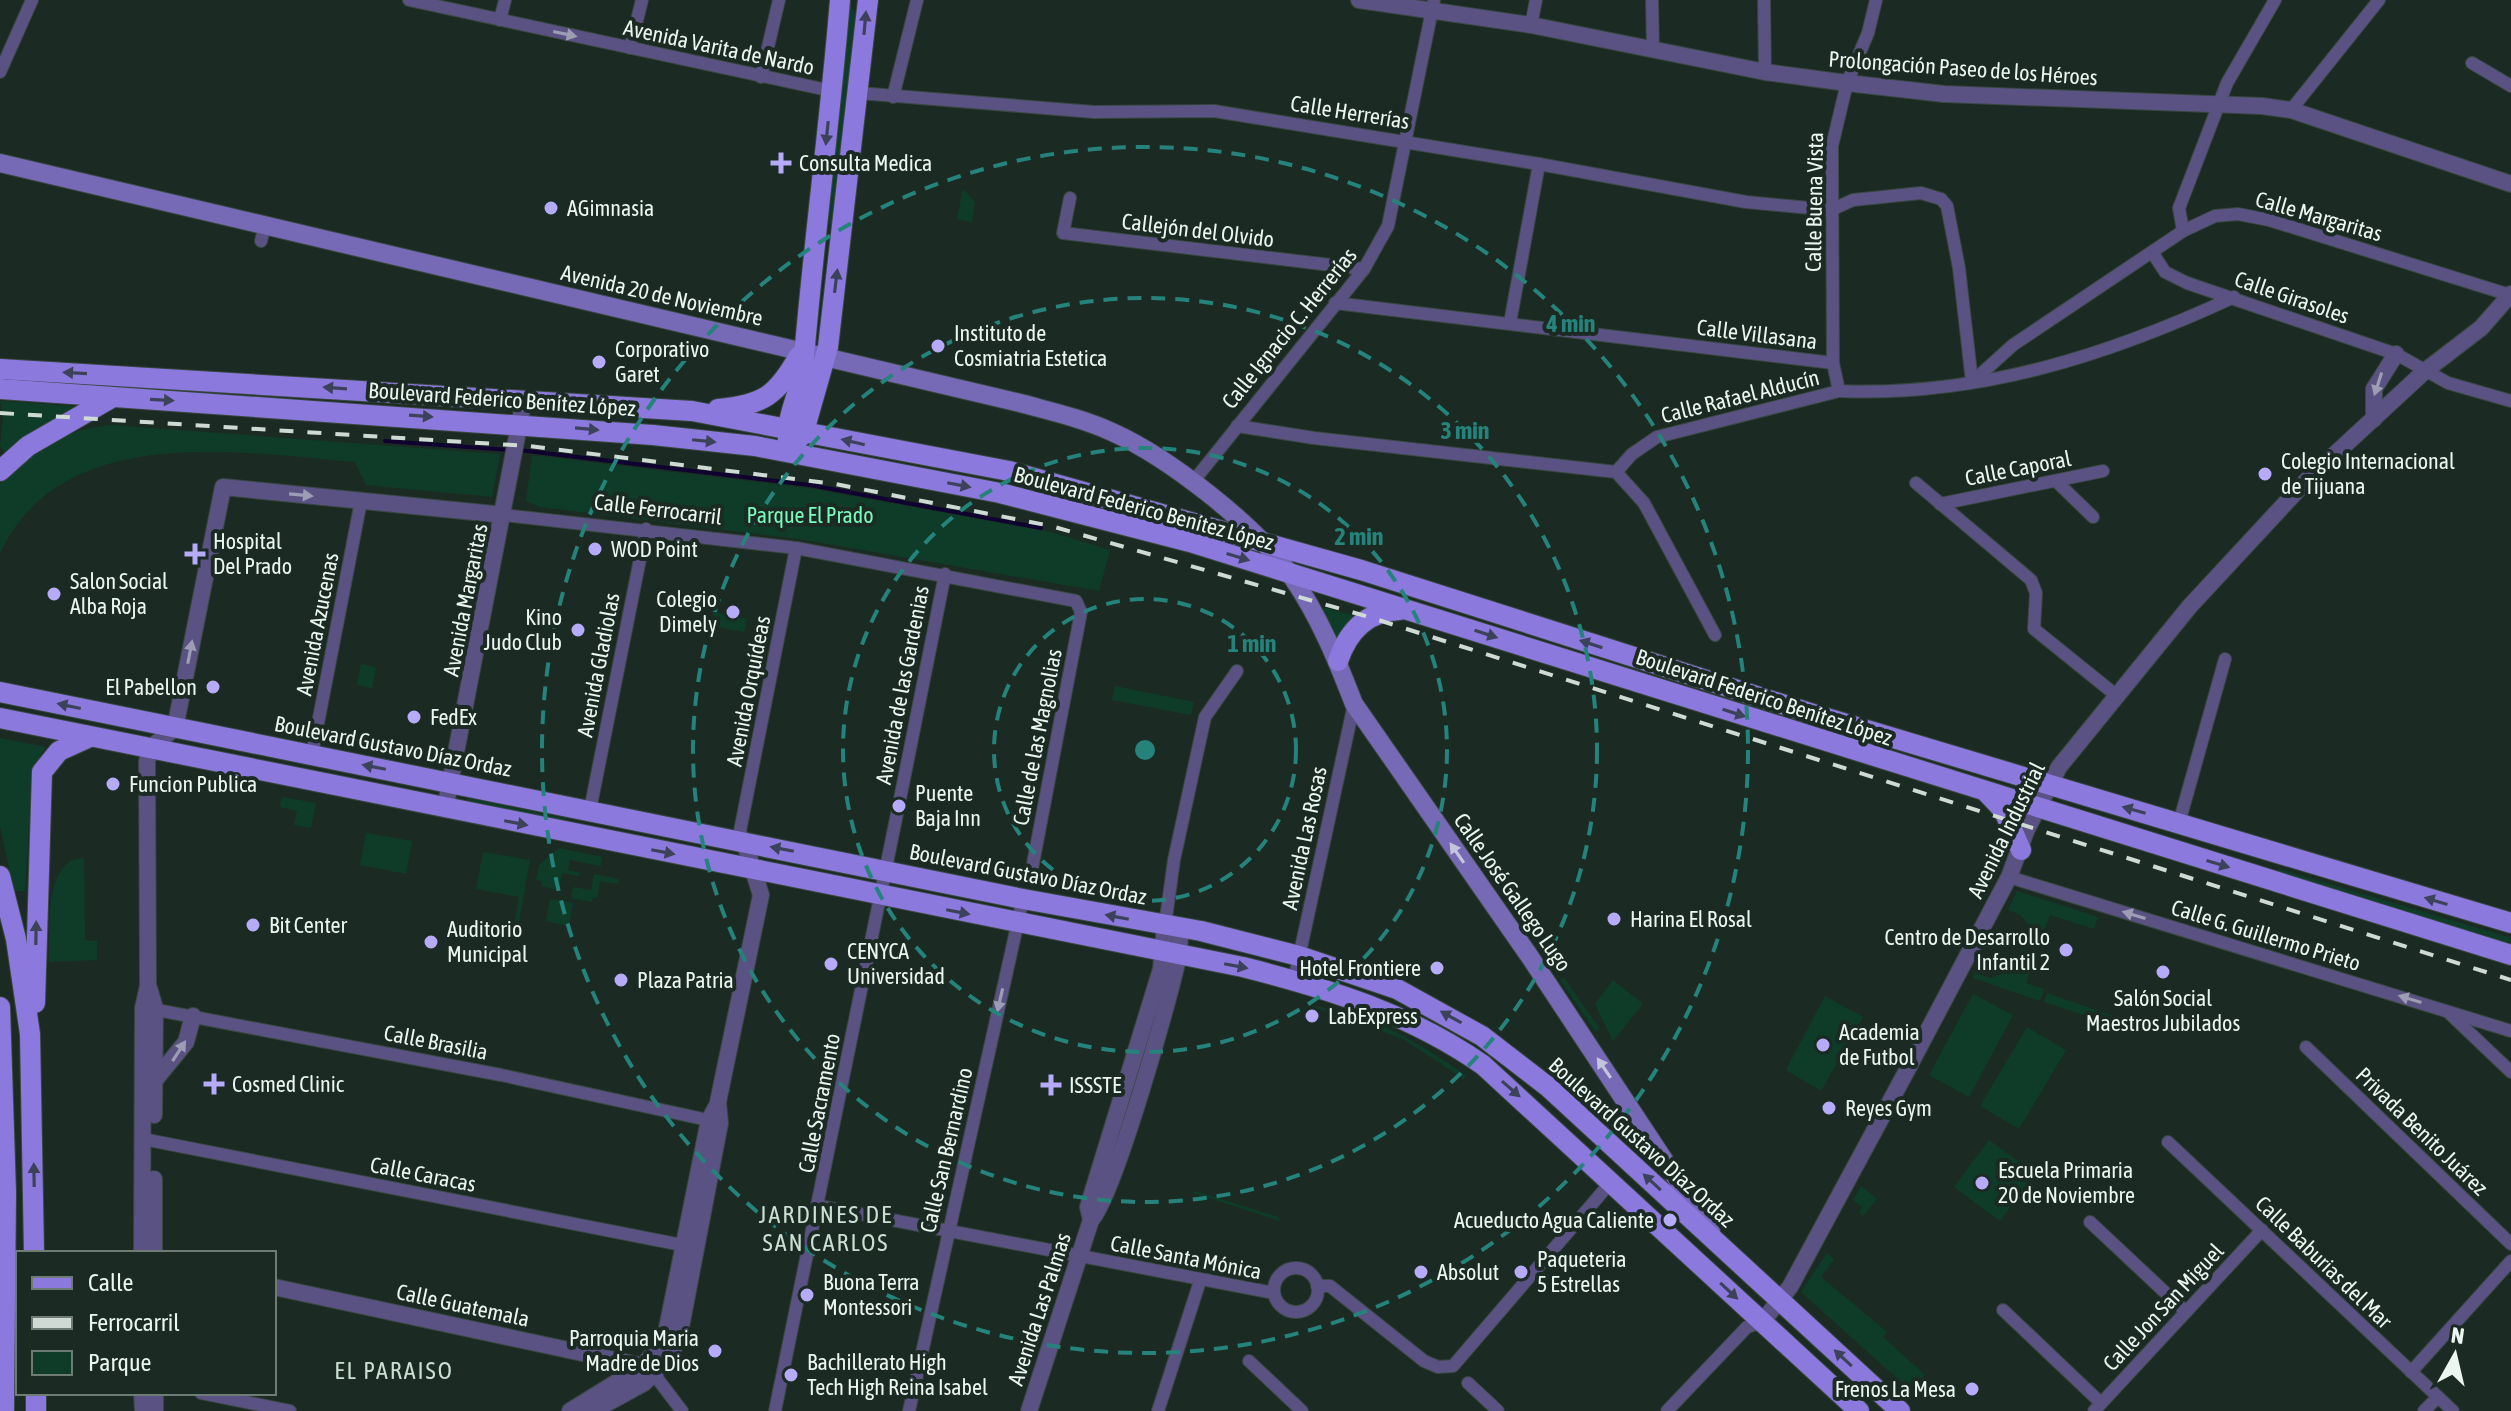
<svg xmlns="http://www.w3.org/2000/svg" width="2511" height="1411" viewBox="0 0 2511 1411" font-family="'Asap Condensed',sans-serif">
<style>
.green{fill:#0f3c28}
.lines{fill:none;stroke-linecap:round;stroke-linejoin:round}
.stream{stroke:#0f002f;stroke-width:4}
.minor-casing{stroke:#384740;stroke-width:14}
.tertiary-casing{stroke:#384740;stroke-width:18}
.secondary-casing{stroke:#384740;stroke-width:20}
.primary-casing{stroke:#384740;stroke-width:22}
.minor{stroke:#5a5282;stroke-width:12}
.tertiary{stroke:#5a5282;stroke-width:16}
.secondary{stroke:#7669b6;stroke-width:18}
.primary{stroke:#8c79dd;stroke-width:20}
.rail{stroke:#cfdad4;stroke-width:4;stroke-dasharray:14 14;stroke-linecap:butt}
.oneway{fill:#3d425b}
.oneway2{fill:#9c9cb4}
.oneway3{fill:#c3c5dc}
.ring{fill:none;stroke:#25837b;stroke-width:4;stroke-dasharray:14 10}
.poi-dot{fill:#b6abf8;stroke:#1b2b23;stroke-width:3}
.labels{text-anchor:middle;stroke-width:8;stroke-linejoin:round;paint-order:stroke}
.street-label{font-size:22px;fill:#ecf6f0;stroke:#1b2b23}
.poi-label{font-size:22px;fill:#ecf6f0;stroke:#1b2b23;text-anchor:start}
.park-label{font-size:22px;fill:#7bfabd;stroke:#1b2b23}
.neighbourhood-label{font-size:24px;letter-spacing:2px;fill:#cbdfd4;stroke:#1b2b23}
.centre{fill:#25837b;stroke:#1b2b23;stroke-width:4}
.ring-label{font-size:24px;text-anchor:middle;font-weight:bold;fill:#25837b;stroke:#1b2b23;stroke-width:8;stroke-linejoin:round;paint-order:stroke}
</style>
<rect width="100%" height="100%" fill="#1b2b23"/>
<g class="green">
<path d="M849,0l7,18 -24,226 -4,-40z"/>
<path d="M963,189l12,13 -3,20 -15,-3z"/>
<path d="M0,401l85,6 -54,25 -26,20 -5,-6 3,-28z"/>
<path d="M111,425l389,29 -8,43 -126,-12 -11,-23c-118,-10 -293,-40 -355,91v-72c32,-32 66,-52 111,-56z"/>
<path d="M532,455l276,33 243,44 59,18 -11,41 -300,-52 -259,-32 -14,-6z"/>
<path d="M1322,607l41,11 -26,26z"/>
<path d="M714,612l33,7 -3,13 -33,-6z"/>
<path d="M361,664l15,3 -4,21 -15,-3z"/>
<path d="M1115,686l79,16 -3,13 -79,-15z"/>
<path d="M0,738l46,9 -14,22 -7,122h-11l-14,-65z"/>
<path d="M282,797l34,6 -5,25 -17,-3 3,-14 -17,-4z"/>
<path d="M467,798l102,21h-31l-72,-15z"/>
<path d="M366,833l46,8 -6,33 -46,-9z"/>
<path d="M559,848l43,9 -1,9 -31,-6 -2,10 12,3 -1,3 -17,-3 -3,17 -18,-4 1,-5 -6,-1 3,-15z"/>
<path d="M483,852l47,8 -13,73h-4l6,-36 -43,-8z"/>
<path d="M84,858l1,82 12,1v19l-48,2c1,-30 -6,-104 35,-104z"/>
<path d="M2279,869l232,69v9l-234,-75z"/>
<path d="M594,874l25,5 -1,5 -18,-3 -3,17 -4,-1 -1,5 -21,-4 2,-11 18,3z"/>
<path d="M2017,891l81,26 -4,12 -44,-14 -12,33 -14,-5 7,-16 -12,-13 -11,-4z"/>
<path d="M550,899l23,4 -4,23 -23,-5z"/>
<path d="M2021,949l15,5 -10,29 18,6 -4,12 -67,-23 2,-5 16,5 20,-8z"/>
<path d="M1564,978l36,51 -4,3 -36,-52z"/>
<path d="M1613,980l30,24 -30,37 -18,-37z"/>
<path d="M2047,993l75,26 -2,8 -76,-25z"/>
<path d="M1973,994l40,21 -44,82 -40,-22z"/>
<path d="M1825,996l38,21 -42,74 -35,-21z"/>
<path d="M1311,1006c51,2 113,39 155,70l-2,3 -61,-40z"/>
<path d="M2027,1027l39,23 -47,79 -39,-23z"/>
<path d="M1989,1140l46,33 -35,48 -46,-34z"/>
<path d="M1861,1186l16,13 -14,17 -4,-3 3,-6 -9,-7z"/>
<path d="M1195,1191l83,26 2,4 -86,-28z"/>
<path d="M1827,1253l7,6 -13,18 66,55 -4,5 42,38 -15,15 -109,-98z"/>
</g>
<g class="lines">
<g class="stream">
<path d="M385,441l126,9"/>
<path d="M519,450l291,35 231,43"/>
</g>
<g class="minor-casing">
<g id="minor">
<path d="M409,0l423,91"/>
<path d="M1652,0l1,49"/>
<path d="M1764,0l1,72"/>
<path d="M500,20l5,-20"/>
<path d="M1531,25l5,-25"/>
<path d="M630,48l12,-48"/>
<path d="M2472,63l39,23"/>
<path d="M0,72l32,-72"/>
<path d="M761,77l18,-77"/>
<path d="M859,93l235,19 120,-1 325,53 207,38 85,8 22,-10 68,-7 20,6 6,7 12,62 13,114"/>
<path d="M893,97l24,-97"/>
<path d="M2291,110l88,-110"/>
<path d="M1070,198l-7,35 301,36"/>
<path d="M2183,231l-4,-23 48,-125 48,-83"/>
<path d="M261,241l4,-16"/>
<path d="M2152,252l13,20 22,11 209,71 52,29 63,18"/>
<path d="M1335,303l498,60 6,28c140,6 270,-36 395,-94"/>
<path d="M1510,323l29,-159"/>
<path d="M1833,363l-1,-217 15,-63 21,-50 8,-33"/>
<path d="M1972,382l41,-37 170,-114 32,-15 23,-2 31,6 241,75"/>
<path d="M1237,426l77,12 302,34 28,31 71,132"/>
<path d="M1616,472l16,-18 25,-17 182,-46"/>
<path d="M2056,481l37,36"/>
<path d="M1192,483l172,-214 24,-43 46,-226"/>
<path d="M1916,483l115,97 5,13 -2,36 83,67"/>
<path d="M1940,504l163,-33"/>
<path d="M504,515l292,33 280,53 5,11 -50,262"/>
<path d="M312,754l49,-253"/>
<path d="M899,804l46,-230"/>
<path d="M590,810l56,-281"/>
<path d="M2179,823l46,-164"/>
<path d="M744,841l-4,-10 56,-283"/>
<path d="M2009,877l502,154"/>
<path d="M1165,925l9,-65 31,-143 32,-46"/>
<path d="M1294,980l60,-276"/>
<path d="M146,1008l355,67 216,47"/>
<path d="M2449,1013l62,59"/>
<path d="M2306,1047l205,197"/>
<path d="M143,1139l549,108"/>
<path d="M2168,1142l285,269"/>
<path d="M819,1206l455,87"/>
<path d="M2090,1222l96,90"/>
<circle cx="1296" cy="1290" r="22"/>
<path d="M1317,1286h13l94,75 14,6 15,-1 158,-184"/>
<path d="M2003,1310l98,93"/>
<path d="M1249,1361l53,50"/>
<path d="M650,1369l32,42"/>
<path d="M2411,1372l100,-111"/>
<path d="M1468,1383l30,28"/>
<path d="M201,1393l89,18"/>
<path d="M775,1411l123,-602"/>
<path d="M909,1411l114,-512"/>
<path d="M1158,1411l42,-130"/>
<path d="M1667,1411l80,-84 15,-5"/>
<path d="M2094,1411l168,-181"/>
<path d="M2424,1411l14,-14"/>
</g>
</g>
<g class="tertiary-casing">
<g id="tertiary">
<path d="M1359,0l172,25 234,47 82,11 97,11 318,12 29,4 220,74"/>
<path d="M2374,419v-30l22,-35"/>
<path d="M445,809l79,-409"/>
<path d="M149,988l6,20 -1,107"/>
<path d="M155,1080l31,-38 7,-26"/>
<path d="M154,1179v74"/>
<path d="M1091,1220l-3,-13 73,-238 4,-44"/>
<path d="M142,1253l1,-245 5,-22 -1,-224 2,-13 26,-21 48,-241 281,28"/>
<path d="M274,1287l369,79"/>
<path d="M1762,1322l28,-35 115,-213 104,-197 18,-48 32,-62 131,-161 117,-126 118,-109 56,-43 30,-34"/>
<path d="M142,1393l1,18"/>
<path d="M155,1393v18"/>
<path d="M570,1411l73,-45 22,-28 44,-218 9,-16"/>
<path d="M593,1411l51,-28 27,-27 10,-29 39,-204 -2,-21 43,-207 -17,-54"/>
<path d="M1029,1411l62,-191c22,-22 79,-222 87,-262 2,-10 2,-21 2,-31"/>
</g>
</g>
<g class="secondary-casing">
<path id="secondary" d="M0,163l1024,241c29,8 60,15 88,28 56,25 145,94 180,145 27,39 45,83 62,127l176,253 181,274"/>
</g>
<g class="primary-casing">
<g id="primary">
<path d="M0,369l692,42 317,60 352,99 449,143 701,210"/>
<path d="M0,389l653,46 102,11 245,47 190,49 1321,413"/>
<path d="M718,409c46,-4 59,-14 81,-53"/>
<path d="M788,440c-2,-24 12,-47 15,-71 10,-123 27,-246 37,-369"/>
<path d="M798,440l6,-9 24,-84 40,-347"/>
<path d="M0,471l28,-25 85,-49"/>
<path d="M1338,661c10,-30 29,-50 62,-51"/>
<path d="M0,692l1023,207 178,32 98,25 98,33 85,47 65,50 353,325"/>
<path d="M0,718l1243,249c87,22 167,47 240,98l376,346"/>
<path d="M1987,793l17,18 17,39"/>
<path d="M0,876l16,63 14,95 4,219"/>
<path d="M35,1003l7,-231 17,-21 31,-14"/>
<path d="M0,1007l6,185 -2,219"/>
<path d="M36,1393v18"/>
</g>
</g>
<use href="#minor" class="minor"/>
<use href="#tertiary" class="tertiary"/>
<use href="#secondary" class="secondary"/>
<use href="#primary" class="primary"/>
<path class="rail" d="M0,413l529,33 306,38 216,42 318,91 1142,363"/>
</g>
<defs><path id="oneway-solid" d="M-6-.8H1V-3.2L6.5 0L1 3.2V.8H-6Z" transform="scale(2)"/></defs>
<g class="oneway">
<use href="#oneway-solid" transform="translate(865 23) rotate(-85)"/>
<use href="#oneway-solid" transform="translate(827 133) rotate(96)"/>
<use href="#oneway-solid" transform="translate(836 281) rotate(-83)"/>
<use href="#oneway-solid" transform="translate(75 373) rotate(-177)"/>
<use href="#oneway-solid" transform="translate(335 388) rotate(-176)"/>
<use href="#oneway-solid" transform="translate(162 400) rotate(3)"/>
<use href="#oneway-solid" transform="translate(421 416) rotate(4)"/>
<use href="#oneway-solid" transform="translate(587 429) rotate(5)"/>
<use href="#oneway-solid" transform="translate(704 441) rotate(6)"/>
<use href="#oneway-solid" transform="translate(853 442) rotate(-167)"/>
<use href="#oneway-solid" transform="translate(959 485) rotate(11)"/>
<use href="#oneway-solid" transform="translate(1238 557) rotate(17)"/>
<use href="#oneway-solid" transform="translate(1486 634) rotate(18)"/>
<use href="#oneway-solid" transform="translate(1591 644) rotate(-162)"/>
<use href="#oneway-solid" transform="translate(69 706) rotate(-168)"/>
<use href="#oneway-solid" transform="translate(1734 713) rotate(18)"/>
<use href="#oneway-solid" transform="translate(374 767) rotate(-169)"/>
<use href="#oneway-solid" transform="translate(2134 810) rotate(-164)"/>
<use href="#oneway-solid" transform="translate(516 823) rotate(11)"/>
<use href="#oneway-solid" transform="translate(782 849) rotate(-169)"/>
<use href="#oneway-solid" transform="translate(663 852) rotate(11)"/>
<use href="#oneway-solid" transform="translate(2218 864) rotate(17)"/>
<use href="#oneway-solid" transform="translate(2436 901) rotate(-163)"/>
<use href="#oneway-solid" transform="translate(958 912) rotate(11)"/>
<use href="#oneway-solid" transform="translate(1117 917) rotate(-169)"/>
<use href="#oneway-solid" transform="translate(36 933) rotate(-89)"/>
<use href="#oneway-solid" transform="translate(1236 966) rotate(11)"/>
<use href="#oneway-solid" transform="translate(1451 1017) rotate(-151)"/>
<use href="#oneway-solid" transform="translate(1511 1089) rotate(41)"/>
<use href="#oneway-solid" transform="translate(34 1175) rotate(-91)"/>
<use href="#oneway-solid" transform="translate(1652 1182) rotate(-137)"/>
<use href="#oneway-solid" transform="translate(1729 1291) rotate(43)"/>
<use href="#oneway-solid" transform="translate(1843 1358) rotate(-137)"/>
</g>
<g class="oneway2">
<use href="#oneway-solid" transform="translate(565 34) rotate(12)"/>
<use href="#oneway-solid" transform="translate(2378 384) rotate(108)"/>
<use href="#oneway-solid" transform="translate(301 495) rotate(5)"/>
<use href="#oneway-solid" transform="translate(190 652) rotate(-79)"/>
<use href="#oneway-solid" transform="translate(2134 915) rotate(-163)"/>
<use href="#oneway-solid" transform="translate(2410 999) rotate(-163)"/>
<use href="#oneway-solid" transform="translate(1000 1000) rotate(103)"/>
<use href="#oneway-solid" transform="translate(179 1051) rotate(-57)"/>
</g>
<g class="oneway3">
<use href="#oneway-solid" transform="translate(1457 853) rotate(-125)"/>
<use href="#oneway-solid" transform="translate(1604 1068) rotate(-124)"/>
</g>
<g class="ring">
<circle cx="1145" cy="750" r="151"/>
<circle cx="1145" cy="750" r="302"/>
<circle cx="1145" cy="750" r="452"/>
<circle cx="1145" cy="750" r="603"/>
</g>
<g class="poi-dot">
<path d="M777 151h8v8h8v8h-8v8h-8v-8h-8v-8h8z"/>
<circle cx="551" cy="208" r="8"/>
<circle cx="938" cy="346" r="8"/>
<circle cx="599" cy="362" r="8"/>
<circle cx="2265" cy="474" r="8"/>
<circle cx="595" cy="549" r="8"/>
<path d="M191 542h8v8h8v8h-8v8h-8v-8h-8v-8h8z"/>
<circle cx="54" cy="594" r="8"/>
<circle cx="733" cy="612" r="8"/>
<circle cx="578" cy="630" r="8"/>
<circle cx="213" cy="687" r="8"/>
<circle cx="414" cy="717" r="8"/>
<circle cx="113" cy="784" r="8"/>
<circle cx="899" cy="806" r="8"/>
<circle cx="1614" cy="919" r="8"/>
<circle cx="253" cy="925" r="8"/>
<circle cx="431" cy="942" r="8"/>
<circle cx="2066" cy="950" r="8"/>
<circle cx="831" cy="964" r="8"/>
<circle cx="1437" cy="968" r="8"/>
<circle cx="2163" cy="972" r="8"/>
<circle cx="621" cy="980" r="8"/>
<circle cx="1312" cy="1016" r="8"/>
<circle cx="1823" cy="1045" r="8"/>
<path d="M210 1072h8v8h8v8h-8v8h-8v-8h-8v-8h8z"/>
<path d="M1047 1073h8v8h8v8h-8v8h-8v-8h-8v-8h8z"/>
<circle cx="1829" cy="1108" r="8"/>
<circle cx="1982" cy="1183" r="8"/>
<circle cx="1670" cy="1220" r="8"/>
<circle cx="1421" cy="1272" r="8"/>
<circle cx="1521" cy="1272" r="8"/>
<circle cx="807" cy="1295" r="8"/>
<circle cx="715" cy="1351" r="8"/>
<circle cx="791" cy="1375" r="8"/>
<circle cx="1972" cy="1389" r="8"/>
</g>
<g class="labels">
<g class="street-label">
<text transform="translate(719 47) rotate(12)" y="8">Avenida Varita de Nardo</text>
<text transform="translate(1963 68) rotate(4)" y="8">Prolongación Paseo de los Héroes</text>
<text transform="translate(1350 112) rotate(9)" y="8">Calle Herrerías</text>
<text transform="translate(1814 202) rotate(-89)" y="8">Calle Buena Vista</text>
<text transform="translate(2319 216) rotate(16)" y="8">Calle Margaritas</text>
<text transform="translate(1198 230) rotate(7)" y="8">Callejón del Olvido</text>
<text transform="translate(662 295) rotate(13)" y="8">Avenida 20 de Noviembre</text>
<text transform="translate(2292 297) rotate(19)" y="8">Calle Girasoles</text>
<text transform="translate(1289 328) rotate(-51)" y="8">Calle Ignacio C. Herrerías</text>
<text transform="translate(1757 334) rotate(7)" y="8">Calle Villasana</text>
<text transform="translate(1740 396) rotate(-14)" y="8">Calle Rafael Alducín</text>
<text transform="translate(502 399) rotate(4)" y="8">Boulevard Federico Benítez López</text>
<text transform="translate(2018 468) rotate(-11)" y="8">Calle Caporal</text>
<text transform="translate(1144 508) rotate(15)" y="8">Boulevard Federico Benítez López</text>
<text transform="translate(658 509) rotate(7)" y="8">Calle Ferrocarril</text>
<text transform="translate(465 600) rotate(-79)" y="8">Avenida Margaritas</text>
<text transform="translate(317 624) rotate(-79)" y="8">Avenida Azucenas</text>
<text transform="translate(598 665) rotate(-79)" y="8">Avenida Gladiolas</text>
<text transform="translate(902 685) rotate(-79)" y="8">Avenida de las Gardenias</text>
<text transform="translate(748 691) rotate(-79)" y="8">Avenida Orquídeas</text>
<text transform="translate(1764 697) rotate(18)" y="8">Boulevard Federico Benítez López</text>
<text transform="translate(1037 737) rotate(-79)" y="8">Calle de las Magnolias</text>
<text transform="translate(393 746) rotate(11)" y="8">Boulevard Gustavo Díaz Ordaz</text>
<text transform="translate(2006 830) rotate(-64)" y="8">Avenida Industrial</text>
<text transform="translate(1304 838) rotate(-78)" y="8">Avenida Las Rosas</text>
<text transform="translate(1028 874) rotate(11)" y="8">Boulevard Gustavo Díaz Ordaz</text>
<text transform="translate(1513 892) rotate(55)" y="8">Calle José Gallego Lugo</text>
<text transform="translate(2266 935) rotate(17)" y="8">Calle G. Guillermo Prieto</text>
<text transform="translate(436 1042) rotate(11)" y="8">Calle Brasilia</text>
<text transform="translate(819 1103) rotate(-79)" y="8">Calle Sacramento</text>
<text transform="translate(2422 1131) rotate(44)" y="8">Privada Benito Juárez</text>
<text transform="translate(1642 1142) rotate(42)" y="8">Boulevard Gustavo Díaz Ordaz</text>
<text transform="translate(946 1150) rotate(-77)" y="8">Calle San Bernardino</text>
<text transform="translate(423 1174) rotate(11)" y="8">Calle Caracas</text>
<text transform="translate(1186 1257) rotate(11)" y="8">Calle Santa Mónica</text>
<text transform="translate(2324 1262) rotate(44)" y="8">Calle Baburias del Mar</text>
<text transform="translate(463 1305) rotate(12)" y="8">Calle Guatemala</text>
<text transform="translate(2163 1307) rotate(-47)" y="8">Calle Jon San Miguel</text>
<text transform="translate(1039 1309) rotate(-72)" y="8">Avenida Las Palmas</text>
</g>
<g class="poi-label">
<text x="799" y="171">Consulta Medica</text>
<text x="567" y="216">AGimnasia</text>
<text x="954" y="341">Instituto de<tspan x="954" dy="25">Cosmiatria Estetica</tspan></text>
<text x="615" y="357">Corporativo<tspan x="615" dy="25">Garet</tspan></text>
<text x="2281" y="469">Colegio Internacional<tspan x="2281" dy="25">de Tijuana</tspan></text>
<text x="213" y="549">Hospital<tspan x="213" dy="25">Del Prado</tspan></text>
<text x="611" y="557">WOD Point</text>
<text x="70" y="589">Salon Social<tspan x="70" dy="25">Alba Roja</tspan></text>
<text x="717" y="607" text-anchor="end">Colegio<tspan x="717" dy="25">Dimely</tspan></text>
<text x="562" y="625" text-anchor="end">Kino<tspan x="562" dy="25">Judo Club</tspan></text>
<text x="197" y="695" text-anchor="end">El Pabellon</text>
<text x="430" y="725">FedEx</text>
<text x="129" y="792">Funcion Publica</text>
<text x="915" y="801">Puente<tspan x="915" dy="25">Baja Inn</tspan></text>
<text x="1630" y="927">Harina El Rosal</text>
<text x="269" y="933">Bit Center</text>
<text x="447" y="937">Auditorio<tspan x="447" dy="25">Municipal</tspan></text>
<text x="2050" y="945" text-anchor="end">Centro de Desarrollo<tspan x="2050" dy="25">Infantil 2</tspan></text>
<text x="847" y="959">CENYCA<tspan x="847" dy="25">Universidad</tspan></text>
<text x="1421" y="976" text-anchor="end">Hotel Frontiere</text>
<text x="637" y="988">Plaza Patria</text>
<text x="2163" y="1006" text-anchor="middle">Salón Social<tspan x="2163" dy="25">Maestros Jubilados</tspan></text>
<text x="1328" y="1024">LabExpress</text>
<text x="1839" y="1040">Academia<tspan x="1839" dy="25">de Futbol</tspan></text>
<text x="232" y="1092">Cosmed Clinic</text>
<text x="1069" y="1093">ISSSTE</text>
<text x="1845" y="1116">Reyes Gym</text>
<text x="1998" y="1178">Escuela Primaria<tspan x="1998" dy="25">20 de Noviembre</tspan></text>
<text x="1654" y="1228" text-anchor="end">Acueducto Agua Caliente</text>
<text x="1537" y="1267">Paqueteria<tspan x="1537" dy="25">5 Estrellas</tspan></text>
<text x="1437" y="1280">Absolut</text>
<text x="823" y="1290">Buona Terra<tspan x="823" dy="25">Montessori</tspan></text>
<text x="699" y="1346" text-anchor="end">Parroquia Maria<tspan x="699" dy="25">Madre de Dios</tspan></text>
<text x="807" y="1370">Bachillerato High<tspan x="807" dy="25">Tech High Reina Isabel</tspan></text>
<text x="1956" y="1397" text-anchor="end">Frenos La Mesa</text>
</g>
<g class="park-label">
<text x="810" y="523">Parque El Prado</text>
</g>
<g class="neighbourhood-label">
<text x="826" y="1223">JARDINES DE<tspan x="826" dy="28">SAN CARLOS</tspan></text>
<text x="394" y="1379">EL PARAISO</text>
</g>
</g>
<circle cx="1145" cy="750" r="12" class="centre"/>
<g class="ring-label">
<text x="1571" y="332">4 min</text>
<text x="1465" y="439">3 min</text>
<text x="1359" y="545">2 min</text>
<text x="1252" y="652">1 min</text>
</g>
<rect x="16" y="1251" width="260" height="144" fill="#1b2b23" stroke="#6f7c75" stroke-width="2"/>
<rect x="32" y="1277" width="40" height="12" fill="#8c79dd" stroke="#6f7c75" stroke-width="2"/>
<text x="88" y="1291" font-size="24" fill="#ecf6f0">Calle</text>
<rect x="32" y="1317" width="40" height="12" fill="#cfdad4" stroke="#6f7c75" stroke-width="2"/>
<text x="88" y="1331" font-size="24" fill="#ecf6f0">Ferrocarril</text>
<rect x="32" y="1351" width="40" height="24" fill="#0f3c28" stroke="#6f7c75" stroke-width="2"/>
<text x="88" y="1371" font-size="24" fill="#ecf6f0">Parque</text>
<g transform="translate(2455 1355) rotate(8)" stroke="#1b2b23" stroke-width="6" paint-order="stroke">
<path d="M0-6L14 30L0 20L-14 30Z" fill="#ecf6f0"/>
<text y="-12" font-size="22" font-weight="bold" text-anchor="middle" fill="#ecf6f0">N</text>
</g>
</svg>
